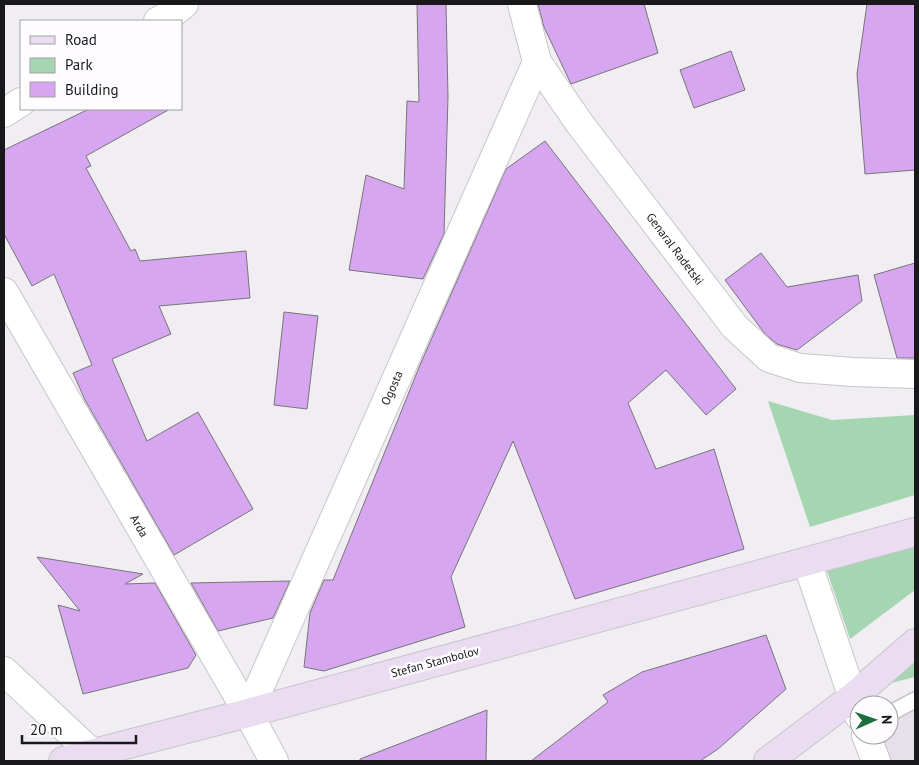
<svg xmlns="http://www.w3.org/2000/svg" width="919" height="765" viewBox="0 0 919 765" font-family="'PT Sans',sans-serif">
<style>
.built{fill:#e6e0ea}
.green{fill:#a6d5b2}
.building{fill:#d6a7f0;stroke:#777578}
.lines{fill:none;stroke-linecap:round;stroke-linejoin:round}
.service-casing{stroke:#c8c5c9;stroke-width:18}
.minor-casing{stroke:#c8c5c9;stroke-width:30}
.tertiary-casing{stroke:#c8c5c9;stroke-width:30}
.secondary-casing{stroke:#c8c5c9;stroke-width:30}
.service{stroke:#fff;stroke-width:15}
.minor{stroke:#fff;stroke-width:28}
.tertiary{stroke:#fff;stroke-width:28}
.secondary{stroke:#eaddf2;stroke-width:28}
.labels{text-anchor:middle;stroke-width:5;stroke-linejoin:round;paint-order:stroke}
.street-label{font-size:12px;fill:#19181a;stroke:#fefcff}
</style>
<rect width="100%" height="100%" fill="#f1eef3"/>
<path class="built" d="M915,700v61h-39l-10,-26h23v-21z"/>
<g class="green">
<path d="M768,401l64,19 83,-5v80l-105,32z"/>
<path d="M915,542v48l-65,49 -25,-74z"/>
<path d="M915,654v23l-48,12z"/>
</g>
<g class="building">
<path d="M417,4h29l2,93 -4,137 -21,45 -74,-9 17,-95 38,14 3,-88 12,1z"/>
<path d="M538,4h106l14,49 -87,31 -27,-57z"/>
<path d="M867,4h48v166l-50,4 -8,-100z"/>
<path d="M731,51l14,39 -51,18 -14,-38z"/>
<path d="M89,109h81l-84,47 5,10 -5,2 45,83 4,-2 5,12 106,-10 4,47 -91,8 12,28 -59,25 35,82 51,-29 55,97 -79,46 -89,-155 -12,-27 19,-8 -38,-91 -22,12 -28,-52v-84z"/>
<path d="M545,141l191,248 -30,26 -40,-45 -38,33 28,66 58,-20 30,100 -169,50 -62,-158 -62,136 14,50 -141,44 -20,-4 6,-54 14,-33h9l87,-215 86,-196z"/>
<path d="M761,253l26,34 71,-12 4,26 -65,49 -20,-6 -12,-10 -40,-54z"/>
<path d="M915,263v95h-18l-23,-83z"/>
<path d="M284,312l34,4 -11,93 -33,-4z"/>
<path d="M37,557l106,17 -18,10 30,-1 41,72 -8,13 -105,26 -25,-89 22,6z"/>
<path d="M290,581l-17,37 -55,13 -27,-48z"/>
<path d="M766,635l20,54 -68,60 -18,12h-169l77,-59 -5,-7 39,-23z"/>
<path d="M487,710l-1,51h-126v-2z"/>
</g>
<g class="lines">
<g class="service-casing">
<path id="service" d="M889,714l26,-14"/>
</g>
<g class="minor-casing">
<g id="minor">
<path d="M522,4l15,58 43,62 155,203 34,31 31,10 53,4 62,2"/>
<path d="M158,21l16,-9 10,-8"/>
<path d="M4,113l17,-11"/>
<path d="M4,292l244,421 26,48"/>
<path d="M4,671l88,82"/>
<path d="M248,713l289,-651"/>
</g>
</g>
<g class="tertiary-casing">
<g id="tertiary">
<path d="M807,562l52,154"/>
<path d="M866,735l10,26"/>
</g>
</g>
<g class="secondary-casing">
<g id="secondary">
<path d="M63,761l185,-48 667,-181"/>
<path d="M768,761l85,-64 62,-54"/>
</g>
</g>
<use href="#service" class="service"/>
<use href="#minor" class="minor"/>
<use href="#tertiary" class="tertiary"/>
<use href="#secondary" class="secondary"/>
</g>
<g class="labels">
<g class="street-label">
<text transform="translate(675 249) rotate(53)" y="4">Genaral Radetski</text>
<text transform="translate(392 388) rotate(-66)" y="4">Ogosta</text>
<text transform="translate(139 526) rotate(60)" y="4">Arda</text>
<text transform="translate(435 662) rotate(-15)" y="4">Stefan Stambolov</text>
</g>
</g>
<rect width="919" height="765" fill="none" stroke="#19181a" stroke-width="10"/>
<rect x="20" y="20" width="162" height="90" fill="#fefcff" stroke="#a2a1a3"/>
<rect x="30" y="36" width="25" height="8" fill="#eaddf2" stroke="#a2a1a3"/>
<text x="65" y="45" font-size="15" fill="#19181a">Road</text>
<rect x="30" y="58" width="25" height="15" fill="#a6d5b2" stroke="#a2a1a3"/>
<text x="65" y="70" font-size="15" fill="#19181a">Park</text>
<rect x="30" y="82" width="25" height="15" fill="#d6a7f0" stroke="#a2a1a3"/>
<text x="65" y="95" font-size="15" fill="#19181a">Building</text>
<g transform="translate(874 720) rotate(88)"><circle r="24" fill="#fefcff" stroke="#a2a1a3"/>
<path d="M0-4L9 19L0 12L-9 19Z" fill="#1e6e3e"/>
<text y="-8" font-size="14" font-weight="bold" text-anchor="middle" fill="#19181a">N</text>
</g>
<path d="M22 735v8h114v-8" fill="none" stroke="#19181a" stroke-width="2.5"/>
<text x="30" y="735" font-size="15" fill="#19181a" stroke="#fefcff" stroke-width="4" paint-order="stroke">20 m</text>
</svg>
